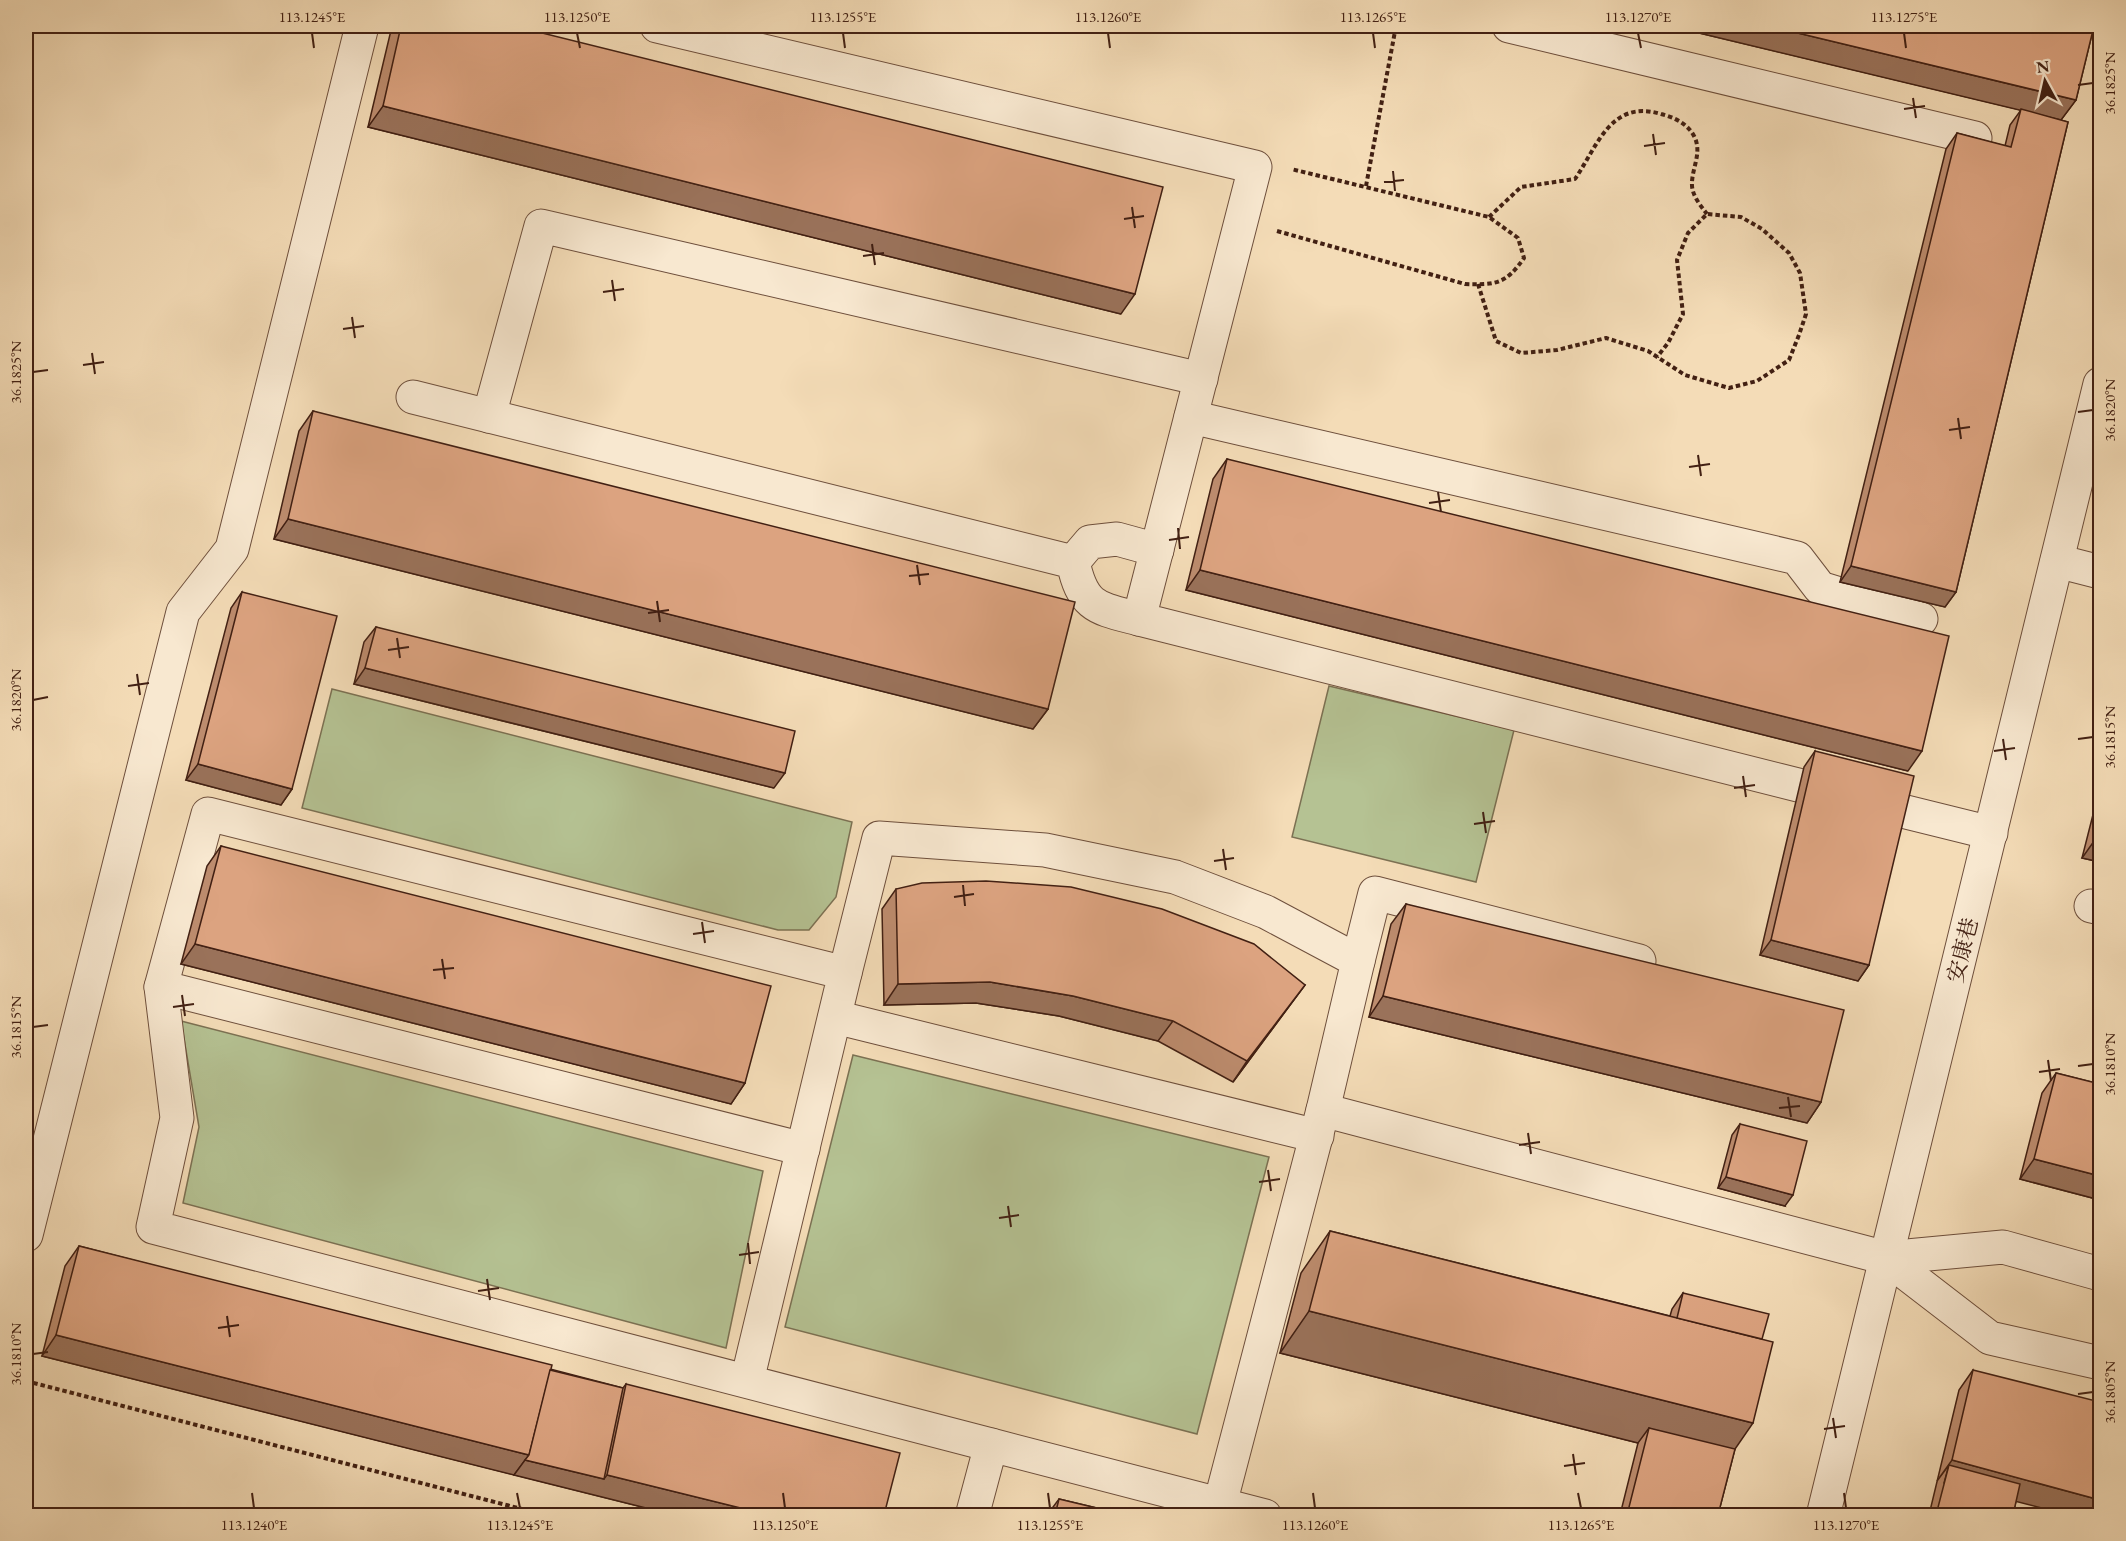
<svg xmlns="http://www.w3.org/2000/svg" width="2126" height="1541" viewBox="0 0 2126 1541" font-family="'EB Garamond','Noto Serif SC',serif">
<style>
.green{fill:#b5c293;stroke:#7c7153;stroke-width:1.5}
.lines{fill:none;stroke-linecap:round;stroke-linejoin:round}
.minor-casing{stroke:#6e4f3c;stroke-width:35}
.path{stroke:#422013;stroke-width:4;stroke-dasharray:4.5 3;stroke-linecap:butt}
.minor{stroke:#f8e8d0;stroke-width:33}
.wall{fill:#bd8c6e;stroke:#422013;stroke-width:1.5}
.shaded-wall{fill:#9a725a;stroke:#422013;stroke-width:1.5}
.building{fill:#dca380;stroke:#422013;stroke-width:1.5}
.ticks{fill:none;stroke:#422013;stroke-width:2}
.labels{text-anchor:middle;stroke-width:4.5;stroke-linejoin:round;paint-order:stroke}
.street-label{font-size:22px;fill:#422013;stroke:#f8e8d0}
.neatline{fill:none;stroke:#422013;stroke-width:2}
.ticks-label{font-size:15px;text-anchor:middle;fill:#422013}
</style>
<rect width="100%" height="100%" fill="#f4dcb7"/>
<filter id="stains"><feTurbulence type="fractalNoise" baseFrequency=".00333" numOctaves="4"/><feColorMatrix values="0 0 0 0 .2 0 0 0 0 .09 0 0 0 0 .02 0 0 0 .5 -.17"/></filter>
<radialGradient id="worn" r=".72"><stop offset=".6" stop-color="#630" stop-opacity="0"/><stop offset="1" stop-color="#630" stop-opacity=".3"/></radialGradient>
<g class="green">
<path d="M1329,686l185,44 -38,152 -184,-45z"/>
<path d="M332,689l520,133 -16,75 -27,33h-31l-476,-122z"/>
<path d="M181,1021l582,150 -37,177 -543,-145 16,-76z"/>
<path d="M853,1055l416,102 -72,277 -412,-107z"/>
</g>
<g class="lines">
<g class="minor-casing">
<g id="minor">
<path d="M657,26l598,141 -116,452 659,166"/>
<path d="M1509,26l466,112"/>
<path d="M413,397l660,165c10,46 24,46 66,57"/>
<path d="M489,416l52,-190 660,153"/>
<path d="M1191,417l606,141 23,30 101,31"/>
<path d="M2057,561l43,11"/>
<path d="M1073,562l17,-20 27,-3 40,11"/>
<path d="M1898,810l93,23"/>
<path d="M2091,906l9,2"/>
<path d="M1358,961l17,-68 264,68"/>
<path d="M845,973l34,-135 166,12 130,27 91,35 92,49 -35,149"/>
<path d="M161,987l642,162"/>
<path d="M835,1017l482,119"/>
<path d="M26,1235l157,-623 49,-63 130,-523"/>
<path d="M1886,1258l104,80 110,25"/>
<path d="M747,1381l98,-408 -637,-159 -47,173 16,131 -24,109 838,218"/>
<path d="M1220,1504l103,-394 563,148 117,-11 97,27"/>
<path d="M972,1516l19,-71 274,71"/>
<path d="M1823,1516l277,-1132"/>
</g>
</g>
<g class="path">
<path d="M1366,186l30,-160"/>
<path d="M1489,217l32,-30 54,-8c23,-34 36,-80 86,-65 12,3 26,9 33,22 9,17 -3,33 -2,50 1,11 9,20 15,28"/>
<path d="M1277,231l188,53c31,1 41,0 59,-26l-6,-20 -29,-21 -198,-48"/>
<path d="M1478,284l18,57 25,12 36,-3 49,-12 42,13 37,24 44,13 28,-7 32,-21 10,-25 7,-21 -6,-41 -11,-20 -27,-24 -21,-12 -34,-3 -19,19 -11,27 6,54 -15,29 -11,14"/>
<path d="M26,1381l523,135"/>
</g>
<use href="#minor" class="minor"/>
</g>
<g class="wall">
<path d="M392,26h122l607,288 -753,-187z"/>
<path d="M1670,26h424l-18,74 -15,20 -15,-4 22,6 -112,470 -11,15 -105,-25 106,-433 11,-16 48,13 5,-21 11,-15z"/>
<path d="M313,411l735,298 -15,20 -759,-190 25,-108z"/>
<path d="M1227,459l681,312 -722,-181 27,-111z"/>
<path d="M242,592l50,197 -11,16 -95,-25 45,-172z"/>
<path d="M376,627l398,161 -420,-104 10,-42z"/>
<path d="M1815,751l54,214 -11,16 -98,-26 44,-188z"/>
<path d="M2100,787v75l-18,-4z"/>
<path d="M221,846l524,237 -14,21 -550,-140 26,-98z"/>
<path d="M896,889l409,96 -72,97 -75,-41 -99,-25 -83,-13 -92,2 -2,-96z"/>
<path d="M1406,904l415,198 -14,21 -438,-106 22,-93z"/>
<path d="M2056,1073l44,11v116l-80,-21 22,-86z"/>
<path d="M1740,1124l45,82 -67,-18 14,-53z"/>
<path d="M1330,1231l340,85 2,-7 11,-16 52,156 -17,66h-98l18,-72 -358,-90 21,-80z"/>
<path d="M79,1246l544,142 3,-4 48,131 -632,-159 23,-90z"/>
<path d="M1973,1370l43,131 -3,14h-84l30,-125z"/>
<path d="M1059,1499l67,16h-79z"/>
</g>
<g class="shaded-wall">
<path d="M1670,26h99l307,74 -15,20z"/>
<path d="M383,106l752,188 -14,20 -753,-187z"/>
<path d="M288,519l760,190 -15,20 -759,-190z"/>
<path d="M1851,566l105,26 -11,15 -105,-25z"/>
<path d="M1200,570l722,181 -14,20 -722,-181z"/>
<path d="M365,668l420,105 -11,15 -420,-104z"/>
<path d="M198,764l94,25 -11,16 -95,-25z"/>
<path d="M2097,837l3,1v24l-18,-4z"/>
<path d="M1771,940l98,25 -11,16 -98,-26z"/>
<path d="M195,944l550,139 -14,21 -550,-140z"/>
<path d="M990,982l83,14 100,25 -15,20 -99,-25 -83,-13 -92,2 14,-21z"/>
<path d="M1305,985l-15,20 -57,77 14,-21z"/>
<path d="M1383,996l438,106 -14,21 -438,-106z"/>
<path d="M2034,1159l66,17v24l-80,-21z"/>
<path d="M1726,1177l67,18 -8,11 -67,-18z"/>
<path d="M1309,1311l444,112 -29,42 -75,-37 -11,15 -358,-90z"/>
<path d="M56,1335l473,120 -15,20 -472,-119z"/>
<path d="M525,1460l79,19 3,-4 162,40h-95l-160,-40z"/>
<path d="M1952,1460l148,40v15h-31l-125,-32 5,-18 -12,16z"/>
</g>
<g class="building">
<path d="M401,26h113l649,161 -28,107 -752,-188z"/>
<path d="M1769,26h325l-18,74z"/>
<path d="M2021,109l47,13 -112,470 -105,-26 106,-433 54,14z"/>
<path d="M313,411l762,191 -27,107 -760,-190z"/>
<path d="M1227,459l722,177 -27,115 -722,-181z"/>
<path d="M242,592l95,24 -45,173 -94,-25z"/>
<path d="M376,627l419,104 -10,42 -420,-105z"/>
<path d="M1815,751l99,25 -45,189 -98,-25z"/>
<path d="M2100,822v16l-3,-1z"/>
<path d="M221,846l550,140 -26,97 -550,-139z"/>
<path d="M986,881l85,6 91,22 92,35 51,41 -58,76 -74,-40 -100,-25 -83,-14 -92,2 -2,-95 26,-6z"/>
<path d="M1406,904l438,106 -23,92 -438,-106z"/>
<path d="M2056,1073l44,11v92l-66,-17z"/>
<path d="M1740,1124l67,17 -14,54 -67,-18z"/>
<path d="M1330,1231l443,111 -20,81 -444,-112z"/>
<path d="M79,1246l473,119 -23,90 -473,-120z"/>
<path d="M1683,1293l86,21 -7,25 -85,-21z"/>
<path d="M550,1370l73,18 -19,91 -79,-19 4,-5z"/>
<path d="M1973,1370l127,32v98l-148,-40z"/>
<path d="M626,1384l274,69 -16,62h-115l-162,-40z"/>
<path d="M1649,1428l86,21 -17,66h-91z"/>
<path d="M1949,1465l71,19 -7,31h-77z"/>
<path d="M1059,1499l67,16h-71z"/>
</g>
<path class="ticks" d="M312,33l2,15M577,33l3,15M843,33l2,15M1108,33l2,15M1373,33l2,15M1638,33l3,15M1904,33l2,15M2078,85l15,-2M1913,98l3,20M1904,109l21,-3M1653,134l3,21M1644,146l21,-3M1393,171l2,20M1384,182l20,-2M1132,207l3,21M1124,219l20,-3M872,244l3,21M863,256l21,-3M612,280l3,21M603,292l21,-3M352,317l3,21M343,329l21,-3M92,353l3,21M83,365l21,-3M33,372l15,-2M2078,412l15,-2M1958,418l3,21M1949,430l21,-3M1698,455l3,21M1689,467l21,-3M1438,492l3,20M1429,503l21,-3M1178,528l2,21M1169,540l20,-3M917,565l3,20M909,576l20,-2M657,601l3,21M648,613l21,-3M397,638l3,20M388,650l21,-3M137,674l3,21M128,686l21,-3M33,700l15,-3M2003,739l3,21M2078,739l15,-2M1994,751l21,-3M1743,776l3,21M1734,788l21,-3M1483,812l3,21M1474,824l21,-3M1223,849l3,21M1214,861l20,-3M963,885l2,21M954,897l20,-3M702,922l3,21M693,934l21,-3M442,959l3,20M433,970l21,-2M182,995l3,21M173,1007l21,-3M33,1027l15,-2M2048,1060l3,21M2078,1066l15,-2M2039,1072l21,-3M1788,1097l3,20M1779,1108l21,-2M1528,1133l3,21M1519,1145l21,-3M1268,1170l3,21M1259,1182l21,-3M1008,1206l3,21M999,1218l20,-3M748,1243l2,21M739,1255l20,-3M487,1279l3,21M478,1291l21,-3M227,1316l3,21M218,1328l21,-3M33,1354l15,-2M2078,1394l15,-2M1833,1418l3,20M1824,1429l21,-3M1573,1454l3,21M1564,1466l21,-3M252,1493l2,15M517,1493l3,15M783,1493l2,15M1048,1493l2,15M1313,1493l2,15M1578,1493l3,15M1844,1493l2,15"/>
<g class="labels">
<g class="street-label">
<text transform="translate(1962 950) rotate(-76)" y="8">安康巷</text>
</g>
</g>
<rect width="2126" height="1541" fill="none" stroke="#f4dcb7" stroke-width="66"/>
<g transform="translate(2045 81) rotate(352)" stroke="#f8e8d0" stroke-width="4.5" paint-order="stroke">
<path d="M0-4.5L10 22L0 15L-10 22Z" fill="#422013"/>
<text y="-9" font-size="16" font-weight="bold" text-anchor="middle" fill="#422013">N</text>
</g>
<rect x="33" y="33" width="2060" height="1475" class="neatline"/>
<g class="ticks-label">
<text x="312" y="22">113.1245°E</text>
<text x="577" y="22">113.1250°E</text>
<text x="843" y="22">113.1255°E</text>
<text x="1108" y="22">113.1260°E</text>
<text x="1373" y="22">113.1265°E</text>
<text x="1638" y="22">113.1270°E</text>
<text x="1904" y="22">113.1275°E</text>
<text transform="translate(2110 83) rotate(-90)" y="5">36.1825°N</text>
<text transform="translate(16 372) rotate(-90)" y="5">36.1825°N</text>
<text transform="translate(2110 410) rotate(-90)" y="5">36.1820°N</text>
<text transform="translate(16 700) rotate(-90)" y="5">36.1820°N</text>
<text transform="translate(2110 737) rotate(-90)" y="5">36.1815°N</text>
<text transform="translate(16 1027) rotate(-90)" y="5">36.1815°N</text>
<text transform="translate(2110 1064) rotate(-90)" y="5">36.1810°N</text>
<text transform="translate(16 1354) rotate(-90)" y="5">36.1810°N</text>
<text transform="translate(2110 1392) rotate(-90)" y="5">36.1805°N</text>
<text x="254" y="1530">113.1240°E</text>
<text x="520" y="1530">113.1245°E</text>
<text x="785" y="1530">113.1250°E</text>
<text x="1050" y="1530">113.1255°E</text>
<text x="1315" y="1530">113.1260°E</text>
<text x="1581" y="1530">113.1265°E</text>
<text x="1846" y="1530">113.1270°E</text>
</g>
<rect width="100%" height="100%" filter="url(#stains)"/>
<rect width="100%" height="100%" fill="url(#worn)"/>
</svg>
